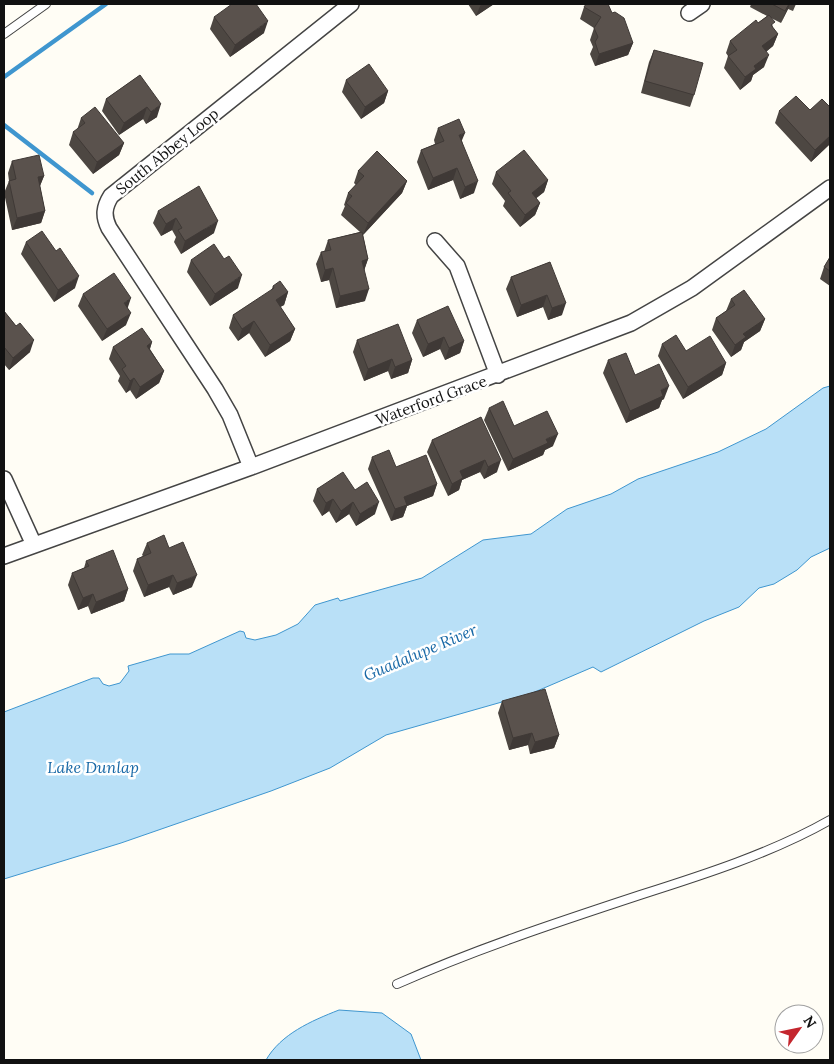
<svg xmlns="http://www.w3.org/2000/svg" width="834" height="1064" viewBox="0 0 834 1064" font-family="Lora,serif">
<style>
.water{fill:#b9e0f7;stroke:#3f96cf}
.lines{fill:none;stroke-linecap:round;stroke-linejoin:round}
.stream{stroke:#3f96cf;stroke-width:4.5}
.lane-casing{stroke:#444;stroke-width:10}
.street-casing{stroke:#444;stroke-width:18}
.lane{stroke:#fff;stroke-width:8}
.street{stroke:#fff;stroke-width:15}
.wall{fill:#4d4742}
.shaded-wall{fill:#3f3936}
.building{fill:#5a524d;stroke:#3f3936}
.labels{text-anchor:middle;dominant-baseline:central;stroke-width:5;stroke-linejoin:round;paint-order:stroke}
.street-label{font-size:15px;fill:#111;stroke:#fff}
.water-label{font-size:16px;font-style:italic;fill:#1768a6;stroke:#fff}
</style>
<rect width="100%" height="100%" fill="#fffdf5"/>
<path class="water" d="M830 386V548L811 557 797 570 774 584 759 588 739 607 704 621 601 672 593 667 530 694 386 735 330 768 271 791 121 843 4 879V712L93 678H99L103 684 109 686 120 683 129 671 128 666 170 654H189L240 631 244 632 246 638 255 640 276 635 298 624 315 605 338 598 340 601 422 578 483 540 531 534 567 509 611 494 638 479 718 452 766 429 823 388Z
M339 1010 382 1013 411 1034 421 1060H266C281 1034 311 1021 339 1010Z"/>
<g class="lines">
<path class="stream" d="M4 77 106 4
M4 125 92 193"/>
<g class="lane-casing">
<path id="lane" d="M4 34 46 4
M397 984C476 949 558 922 640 895 703 875 772 853 830 820"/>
</g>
<g class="street-casing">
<path id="street" d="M689 13 702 4
M435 241 457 266 498 375
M251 467 230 415 215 389 109 228C103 216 104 207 111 196L351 4
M4 479 34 545
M4 556 251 467 631 323 692 288 830 188"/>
</g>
<use href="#lane" class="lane"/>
<use href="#street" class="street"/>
</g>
<path class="wall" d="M468 4H494L476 16Z
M751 4H796L793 11 788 9 781 23 771 18 773 28 778 34 773 46 766 52 764 67 753 75 751 81 740 90 724 68 728 56 726 53 730 41 758 23 767 16 750 7Z
M584 7 612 13 633 43 628 55 595 66 590 54 593 47 590 40 594 28 580 19Z
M214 17 264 33 230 57 210 29Z
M654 50 694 95 690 107 641 93 649 62Z
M140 75 157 117 146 124 143 119 119 135 102 111 106 99Z
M346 80 388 91 384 103 361 119 342 92Z
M830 107V145V144L811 162 775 123 779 111 810 110Z
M81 118 124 143 119 155 93 174 69 145 73 132 77 130Z
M438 128 462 141 474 193 460 199 453 180 428 190 417 162 421 150 435 144 434 140Z
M12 161 44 176 40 186 45 211 41 223 12 230 4 193 9 181 8 173Z
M358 171 407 181 402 193 363 235 368 259 364 270 365 301 336 308 329 280 321 282 316 264 321 252H324L328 240 360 232 341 215 345 206 344 205 348 193 356 185 354 183Z
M496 172 548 180 544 192 536 198 540 203 535 215 520 227 503 206 505 201 492 184Z
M158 211 214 233 181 254 174 242 176 237 172 230 161 236 153 223Z
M26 242 75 288 54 302 21 254Z
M830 257V286L820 279 824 267Z
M191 260 238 288 210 306 187 272Z
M550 262 562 315 548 320 543 307 517 317 506 289 511 277Z
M273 286 288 292 284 305 280 307 295 329 290 341 265 357 249 333 238 341 229 328 233 315 271 291Z
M83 294 127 308 126 325 102 341 78 306Z
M731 299 765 319 760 331 744 342 741 350 731 357 712 330 716 318 726 311Z
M4 311 16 326 30 352 9 370 4 364Z
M417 320 464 341 460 353 445 360 440 349 423 357 412 333Z
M357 340 412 360 408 373 391 379 388 371 364 381 353 352Z
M152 342 150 349 164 371 159 383 136 399 130 390 126 393 118 381 120 376 109 359 113 347Z
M662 344 726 363 722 375 683 399 658 356Z
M608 360 635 375 664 399 662 400 659 408 626 423 603 373Z
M489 408 514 426 553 446 545 450 543 455 508 471 484 420Z
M481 417 497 472 484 479 480 472 462 480 459 490 448 496 427 452 432 440Z
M372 457 437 484 433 496 407 506 403 517 391 521 368 469Z
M317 489 355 490 375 514 356 526 349 514 336 523 329 511 322 516 313 501Z
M147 543 169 548 192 587 173 595 169 587 144 597 133 571 137 559 143 556 142 555Z
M86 561 128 589 124 601 91 614 88 606 78 610 68 585 72 573 84 568Z
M502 701 559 735 554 748 530 754 528 745 509 750 498 713Z"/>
<path class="shaded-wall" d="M481 4H494L476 16Z
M789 4H790L788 9 781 23Z
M268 21 264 33 230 57 235 45Z
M778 34 773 46 758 58 762 46Z
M633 43 628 55 595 66 599 54Z
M769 55 764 67 753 75 751 81 740 90 745 77 754 66Z
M388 91 384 103 361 119 365 107Z
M161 104 157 117 146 124 151 112Z
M147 107 143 119 119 135 124 123Z
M465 133 460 145 459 135Z
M830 136V144L811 162 815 150Z
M124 143 119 155 93 174 97 162Z
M457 168 453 180 428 190 433 178Z
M44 176 39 188 38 177Z
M548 180 544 192 528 205 532 193Z
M407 181 402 193 363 235 368 223Z
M478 181 474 193 460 199 465 187Z
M540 203 535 215 520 227 525 215Z
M45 211 41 223 12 230 17 218Z
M176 218 172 230 161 236 166 224Z
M218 221 214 233 181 254 185 241Z
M368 259 364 271 362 261Z
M333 268 329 280 321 282 325 270Z
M242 275 238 288 210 306 215 294Z
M79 276 75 288 54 302 58 290Z
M369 289 365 301 336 308 340 296Z
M288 292 284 305 271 312 276 300Z
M547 295 543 307 517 317 521 305Z
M131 298 127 310 124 303Z
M566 303 562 315 548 320 552 308Z
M131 313 126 325 102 341 107 329Z
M765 319 760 331 744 342 741 350 731 357 735 345 743 334Z
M254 321 249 333 238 341 242 329Z
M295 329 290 341 265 357 270 345Z
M444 337 440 349 423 357 428 344Z
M34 340 30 352 9 370 13 358Z
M464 341 460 353 445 360 449 348Z
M152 342 148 354 147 346Z
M392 359 388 371 364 381 368 369Z
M412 360 408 373 391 379 395 367Z
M726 363 722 375 683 399 688 387Z
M164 371 159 383 136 399 140 387Z
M134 378 130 390 126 393 130 381Z
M669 386 664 399 662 400 659 408 626 423 630 411 661 390Z
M558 434 553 446 545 450 543 455 508 471 513 459 546 439Z
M485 460 480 472 462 480 459 490 448 496 452 484 460 471Z
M501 460 497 472 484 479 488 467Z
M437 484 433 496 407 506 403 517 391 521 395 509 404 497Z
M333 499 329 511 322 516 326 503Z
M353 502 349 514 336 523 341 511Z
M379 502 375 514 356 526 360 514Z
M173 575 169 587 144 597 148 585Z
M197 575 192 587 173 595 177 583Z
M128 589 124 601 91 614 96 602Z
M93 594 88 606 78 610 83 598Z
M532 733 528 745 509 750 513 738Z
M559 735 554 748 530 754 535 742Z"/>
<path class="building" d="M232 4H256L268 21 235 45 214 17Z
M586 4H608L612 13 615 12 624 18 633 43 599 54 595 42 598 37 594 28 601 17 584 7Z
M772 4H789L785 11Z
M769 15 775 22 771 25 778 34 762 46 769 55 754 66 756 69 745 77 728 56 737 50 730 41 756 20 758 23Z
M654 50 703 63 694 95 645 81Z
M369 64 388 91 365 107 346 80Z
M140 75 161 104 151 112 147 107 124 123 106 99Z
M796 96 810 110 822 99 830 107V136L815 150 779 111Z
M95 107 124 143 97 162 73 132 85 123 81 118Z
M459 119 465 133 459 135 478 181 465 187 457 168 433 178 421 150 444 141 438 128Z
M524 150 548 180 532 193 540 203 525 215 508 193 511 191 496 172Z
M377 151 407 181 368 223 346 203 352 196 348 193 364 176 358 171Z
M39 155 44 176 38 177 45 211 17 218 9 181 16 179 12 161Z
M199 186 218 221 185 241 178 230 182 228 176 218 166 224 158 211Z
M42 231 56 251 60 248 79 276 58 290 26 242Z
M362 232 368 259 362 261 369 289 340 296 333 268 325 270 321 252 331 250 328 240Z
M214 244 224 259 229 256 242 275 215 294 191 260Z
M830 257V271L824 267Z
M550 262 566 303 552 308 547 295 521 305 511 277Z
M114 273 131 298 124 303 131 313 107 329 83 294Z
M280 281 288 292 276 300 295 329 270 345 254 321 242 329 233 315 274 288 273 286Z
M744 290 765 319 743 334 746 337 735 345 716 318 735 305 731 299Z
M448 306 464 341 449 348 444 337 428 344 417 320Z
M4 311 16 326 20 323 34 340 13 358 4 347Z
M398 324 412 360 395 367 392 359 368 369 357 340Z
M142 328 152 342 147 346 164 371 140 387 134 378 130 381 122 369 126 366 113 347Z
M676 335 686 351 710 336 726 363 688 387 662 344Z
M626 353 635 375 659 364 669 386 661 390 663 396 630 411 608 360Z
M503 401 514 426 547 411 558 434 546 439 548 443 513 459 489 408Z
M481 417 501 460 488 467 485 460 460 471 463 478 452 484 432 440Z
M389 450 396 467 426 455 437 484 404 497 407 505 395 509 372 457Z
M343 472 355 490 367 482 379 502 360 514 353 502 341 511 333 499 326 503 317 489Z
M164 535 169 548 183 542 197 575 177 583 173 575 148 585 137 559 151 553 147 543Z
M113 550 128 589 96 602 93 594 83 598 72 573 89 566 86 561Z
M545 689 559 735 535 742 532 733 513 738 502 701Z"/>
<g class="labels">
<g class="street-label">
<text transform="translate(167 151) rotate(-39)">South Abbey Loop</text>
<text transform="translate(431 400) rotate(-20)">Waterford Grace</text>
</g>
<g class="water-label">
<text transform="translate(420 652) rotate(-23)">Guadalupe River</text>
<text x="93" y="767">Lake Dunlap</text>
</g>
</g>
<rect width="834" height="1064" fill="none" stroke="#111111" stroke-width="10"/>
<g transform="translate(799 1029) rotate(57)"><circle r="24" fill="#ffffff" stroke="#a0a0a0"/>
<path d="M0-4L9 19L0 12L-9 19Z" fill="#c4262e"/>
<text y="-8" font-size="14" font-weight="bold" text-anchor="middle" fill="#111111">N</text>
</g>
</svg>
